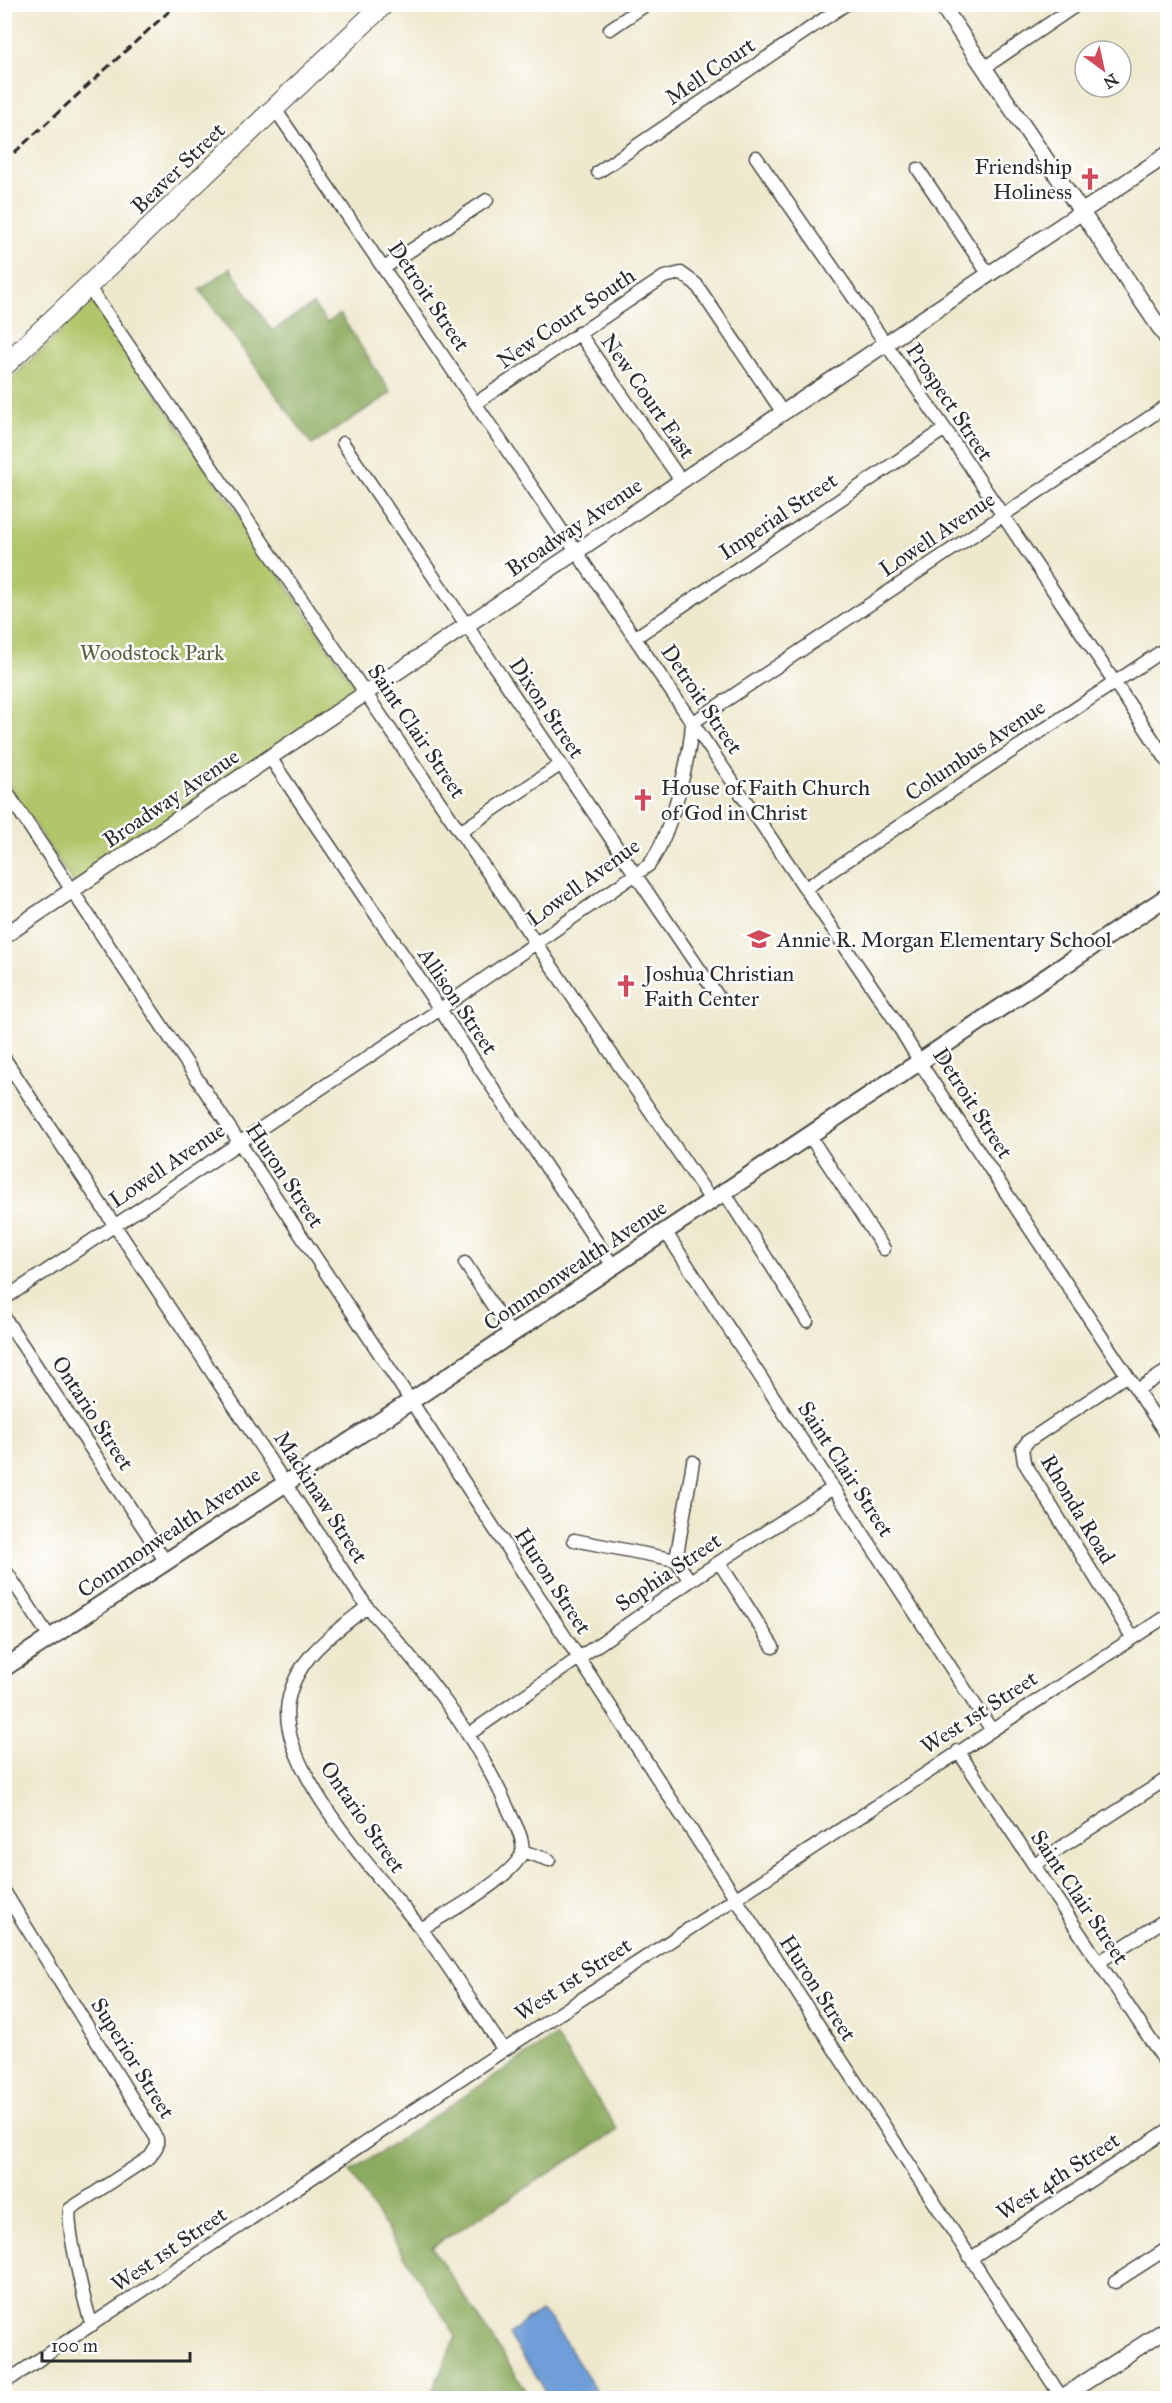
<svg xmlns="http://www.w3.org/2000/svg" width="1172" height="2403" viewBox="0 0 1172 2403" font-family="'IM FELL Great Primer',serif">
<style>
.green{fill:#b1c66b;stroke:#6e784b;stroke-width:1.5}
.forest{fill:#8cab5f;stroke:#5c6b45;stroke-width:1.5}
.water{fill:#6f9ed8;stroke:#4d6482;stroke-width:1.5}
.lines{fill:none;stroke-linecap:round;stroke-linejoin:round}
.minor-casing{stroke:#484743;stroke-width:15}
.tertiary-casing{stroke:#484743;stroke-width:18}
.secondary-casing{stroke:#484743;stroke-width:20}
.primary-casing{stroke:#484743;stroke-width:22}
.minor{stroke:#fff;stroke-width:12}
.tertiary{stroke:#fff;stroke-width:15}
.secondary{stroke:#fff;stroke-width:16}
.primary{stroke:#fff;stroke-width:20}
.rail{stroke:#2b2b2b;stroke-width:3;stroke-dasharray:9 4.5;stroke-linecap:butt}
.labels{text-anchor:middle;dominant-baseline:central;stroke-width:5;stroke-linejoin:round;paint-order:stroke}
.street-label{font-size:22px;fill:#2b2b2b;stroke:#fff}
.poi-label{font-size:22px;fill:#2b2b2b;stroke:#fff;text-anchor:start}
.park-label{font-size:22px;fill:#5a6141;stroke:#fff}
</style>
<rect width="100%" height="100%" fill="#fff"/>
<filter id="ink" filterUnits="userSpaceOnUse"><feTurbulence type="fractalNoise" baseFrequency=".0167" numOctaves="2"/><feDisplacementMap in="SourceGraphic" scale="12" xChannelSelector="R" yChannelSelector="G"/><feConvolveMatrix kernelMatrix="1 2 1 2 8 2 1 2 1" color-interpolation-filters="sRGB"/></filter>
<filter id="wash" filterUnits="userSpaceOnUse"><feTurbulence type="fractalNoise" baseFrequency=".008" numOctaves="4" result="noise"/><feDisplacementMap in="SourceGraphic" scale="24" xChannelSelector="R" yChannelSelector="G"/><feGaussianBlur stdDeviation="1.35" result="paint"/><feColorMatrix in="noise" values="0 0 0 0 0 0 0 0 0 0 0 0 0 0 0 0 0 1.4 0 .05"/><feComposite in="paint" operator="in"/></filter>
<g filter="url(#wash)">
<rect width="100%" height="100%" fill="#eee8cd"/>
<path class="green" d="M93 300 359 692 74 884 5 780V385Z"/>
<path class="forest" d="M230 268 272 331 313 304 327 323 340 314 391 393 312 445 200 290Z
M555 2036 618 2130 432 2247 526 2390 510 2398H497L491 2391 479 2398H429L456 2336 350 2172Z"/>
<path class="water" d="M541 2312 553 2322 600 2398H550L509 2335 527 2319Z"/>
</g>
<g filter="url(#ink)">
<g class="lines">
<g class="minor-casing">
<path id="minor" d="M610 29 647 4
M984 68 1078 4
M275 109 894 1019 926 1072 1168 1437
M756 157 945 429 1168 762
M918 169 989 275
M598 172 846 4
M384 268 487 200
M88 286 711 1200
M579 333 682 482
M476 403 664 277 681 273 696 284 783 413
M343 443 717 995
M636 637 945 429
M271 759 613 1266
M4 788 411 1401 1062 2398
M460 832 560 765
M806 888 1168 647
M4 1058 367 1607C424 1669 476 1735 510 1813 515 1825 525 1840 522 1852 516 1876 443 1916 421 1929
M809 1135 884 1249
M724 1192 807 1321
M665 1231 991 1729
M465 1263 511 1334
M4 1299 439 1010 649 865C670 837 690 759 692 723L1168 405
M4 1317 166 1562
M1127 1375 1028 1441 1022 1449 1024 1462 1132 1637
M1137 1390 1168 1370
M574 1540 676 1560
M719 1562 773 1647
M4 1568 50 1638
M690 1581 676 1560 693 1462
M367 1607C334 1633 296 1657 288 1702 276 1768 382 1879 421 1929 451 1968 476 2010 504 2050
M469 1734 690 1581 833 1488
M958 1751 1168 2066
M522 1851 549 1860
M1034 1865 1168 1778
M4 1891 157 2139V2146L150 2157 70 2209C66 2225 85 2306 92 2325
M1099 1962 1168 1918
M971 2258 1168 2130
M1115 2282 1168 2248
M4 2383 504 2050 1168 1615"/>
</g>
<g class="tertiary-casing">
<path id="tertiary" d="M941 4 1168 340
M4 936 1168 154
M1061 2398 1168 2328"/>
</g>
<g class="secondary-casing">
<path id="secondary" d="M4 1668 411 1401 1168 896"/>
</g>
<g class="primary-casing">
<path id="primary" d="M4 366 384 4"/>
</g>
<use href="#minor" class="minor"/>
<use href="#tertiary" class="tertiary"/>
<use href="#secondary" class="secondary"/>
<use href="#primary" class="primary"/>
<path class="rail" d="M4 162 177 4"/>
</g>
</g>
<defs>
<g id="church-bare" transform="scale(1.8)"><path d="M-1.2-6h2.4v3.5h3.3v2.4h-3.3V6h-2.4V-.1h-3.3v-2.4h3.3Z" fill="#d1495b" stroke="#fff" stroke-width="2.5" paint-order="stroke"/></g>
<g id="school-bare" transform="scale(1.8)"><path d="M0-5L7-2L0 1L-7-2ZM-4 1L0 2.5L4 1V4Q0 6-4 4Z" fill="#d1495b" stroke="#fff" stroke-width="2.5" paint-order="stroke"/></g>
</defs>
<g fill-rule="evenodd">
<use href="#church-bare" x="1090" y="179"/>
<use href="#church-bare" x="643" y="800"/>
<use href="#school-bare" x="759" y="939"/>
<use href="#church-bare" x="626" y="986"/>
</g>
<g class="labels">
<g class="street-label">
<text transform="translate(710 71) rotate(-34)">Mell Court</text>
<text transform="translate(178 168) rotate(-44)">Beaver Street</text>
<text transform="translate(429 296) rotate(56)">Detroit Street</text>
<text transform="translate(566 318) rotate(-34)">New Court South</text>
<text transform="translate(648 396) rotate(55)">New Court East</text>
<text transform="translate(950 402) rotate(56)">Prospect Street</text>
<text transform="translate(778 516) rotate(-34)">Imperial Street</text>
<text transform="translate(574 527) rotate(-34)">Broadway Avenue</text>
<text transform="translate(937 534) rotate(-34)">Lowell Avenue</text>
<text transform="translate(702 699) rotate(56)">Detroit Street</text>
<text transform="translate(547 708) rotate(56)">Dixon Street</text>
<text transform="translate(417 731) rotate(56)">Saint Clair Street</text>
<text transform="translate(975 750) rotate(-34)">Columbus Avenue</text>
<text transform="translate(171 798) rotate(-34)">Broadway Avenue</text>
<text transform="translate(583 882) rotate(-36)">Lowell Avenue</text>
<text transform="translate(458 1001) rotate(56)">Allison Street</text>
<text transform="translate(973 1103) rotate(57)">Detroit Street</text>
<text transform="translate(167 1165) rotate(-34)">Lowell Avenue</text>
<text transform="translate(285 1175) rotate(56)">Huron Street</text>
<text transform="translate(575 1265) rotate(-34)">Commonwealth Avenue</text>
<text transform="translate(93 1413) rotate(57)">Ontario Street</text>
<text transform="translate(846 1469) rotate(57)">Saint Clair Street</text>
<text transform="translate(321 1497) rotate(57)">Mackinaw Street</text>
<text transform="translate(1078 1509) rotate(59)">Rhonda Road</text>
<text transform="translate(169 1532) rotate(-34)">Commonwealth Avenue</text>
<text transform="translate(668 1572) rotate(-34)">Sophia Street</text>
<text transform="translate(553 1581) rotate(57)">Huron Street</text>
<text transform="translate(979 1712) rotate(-33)">West 1st Street</text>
<text transform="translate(363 1817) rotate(55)">Ontario Street</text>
<text transform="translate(1080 1897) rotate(56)">Saint Clair Street</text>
<text transform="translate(573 1979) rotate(-33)">West 1st Street</text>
<text transform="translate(818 1988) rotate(57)">Huron Street</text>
<text transform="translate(133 2058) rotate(58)">Superior Street</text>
<text transform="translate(1058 2176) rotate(-33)">West 4th Street</text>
<text transform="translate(169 2249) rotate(-34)">West 1st Street</text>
</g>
<g class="poi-label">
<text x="1072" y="166" text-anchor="end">Friendship<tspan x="1072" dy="25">Holiness</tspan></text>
<text x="661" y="787">House of Faith Church<tspan x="661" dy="25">of God in Christ</tspan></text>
<text x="777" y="939">Annie R. Morgan Elementary School</text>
<text x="644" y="973">Joshua Christian<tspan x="644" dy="25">Faith Center</tspan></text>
</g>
<g class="park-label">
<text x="152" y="652">Woodstock Park</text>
</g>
</g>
<rect width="1172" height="2403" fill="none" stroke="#fff" stroke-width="24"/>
<g transform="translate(1103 69) rotate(147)"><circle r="28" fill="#ffffff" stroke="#aaaaaa" stroke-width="1.5"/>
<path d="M0-4.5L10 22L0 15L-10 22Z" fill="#d1495b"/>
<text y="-9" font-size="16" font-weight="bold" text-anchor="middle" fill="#2b2b2b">N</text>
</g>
<path d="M42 2352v9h148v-9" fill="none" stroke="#2b2b2b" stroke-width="3"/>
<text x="51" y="2352" font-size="18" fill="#2b2b2b" stroke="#ffffff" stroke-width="4.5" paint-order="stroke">100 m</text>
</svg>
